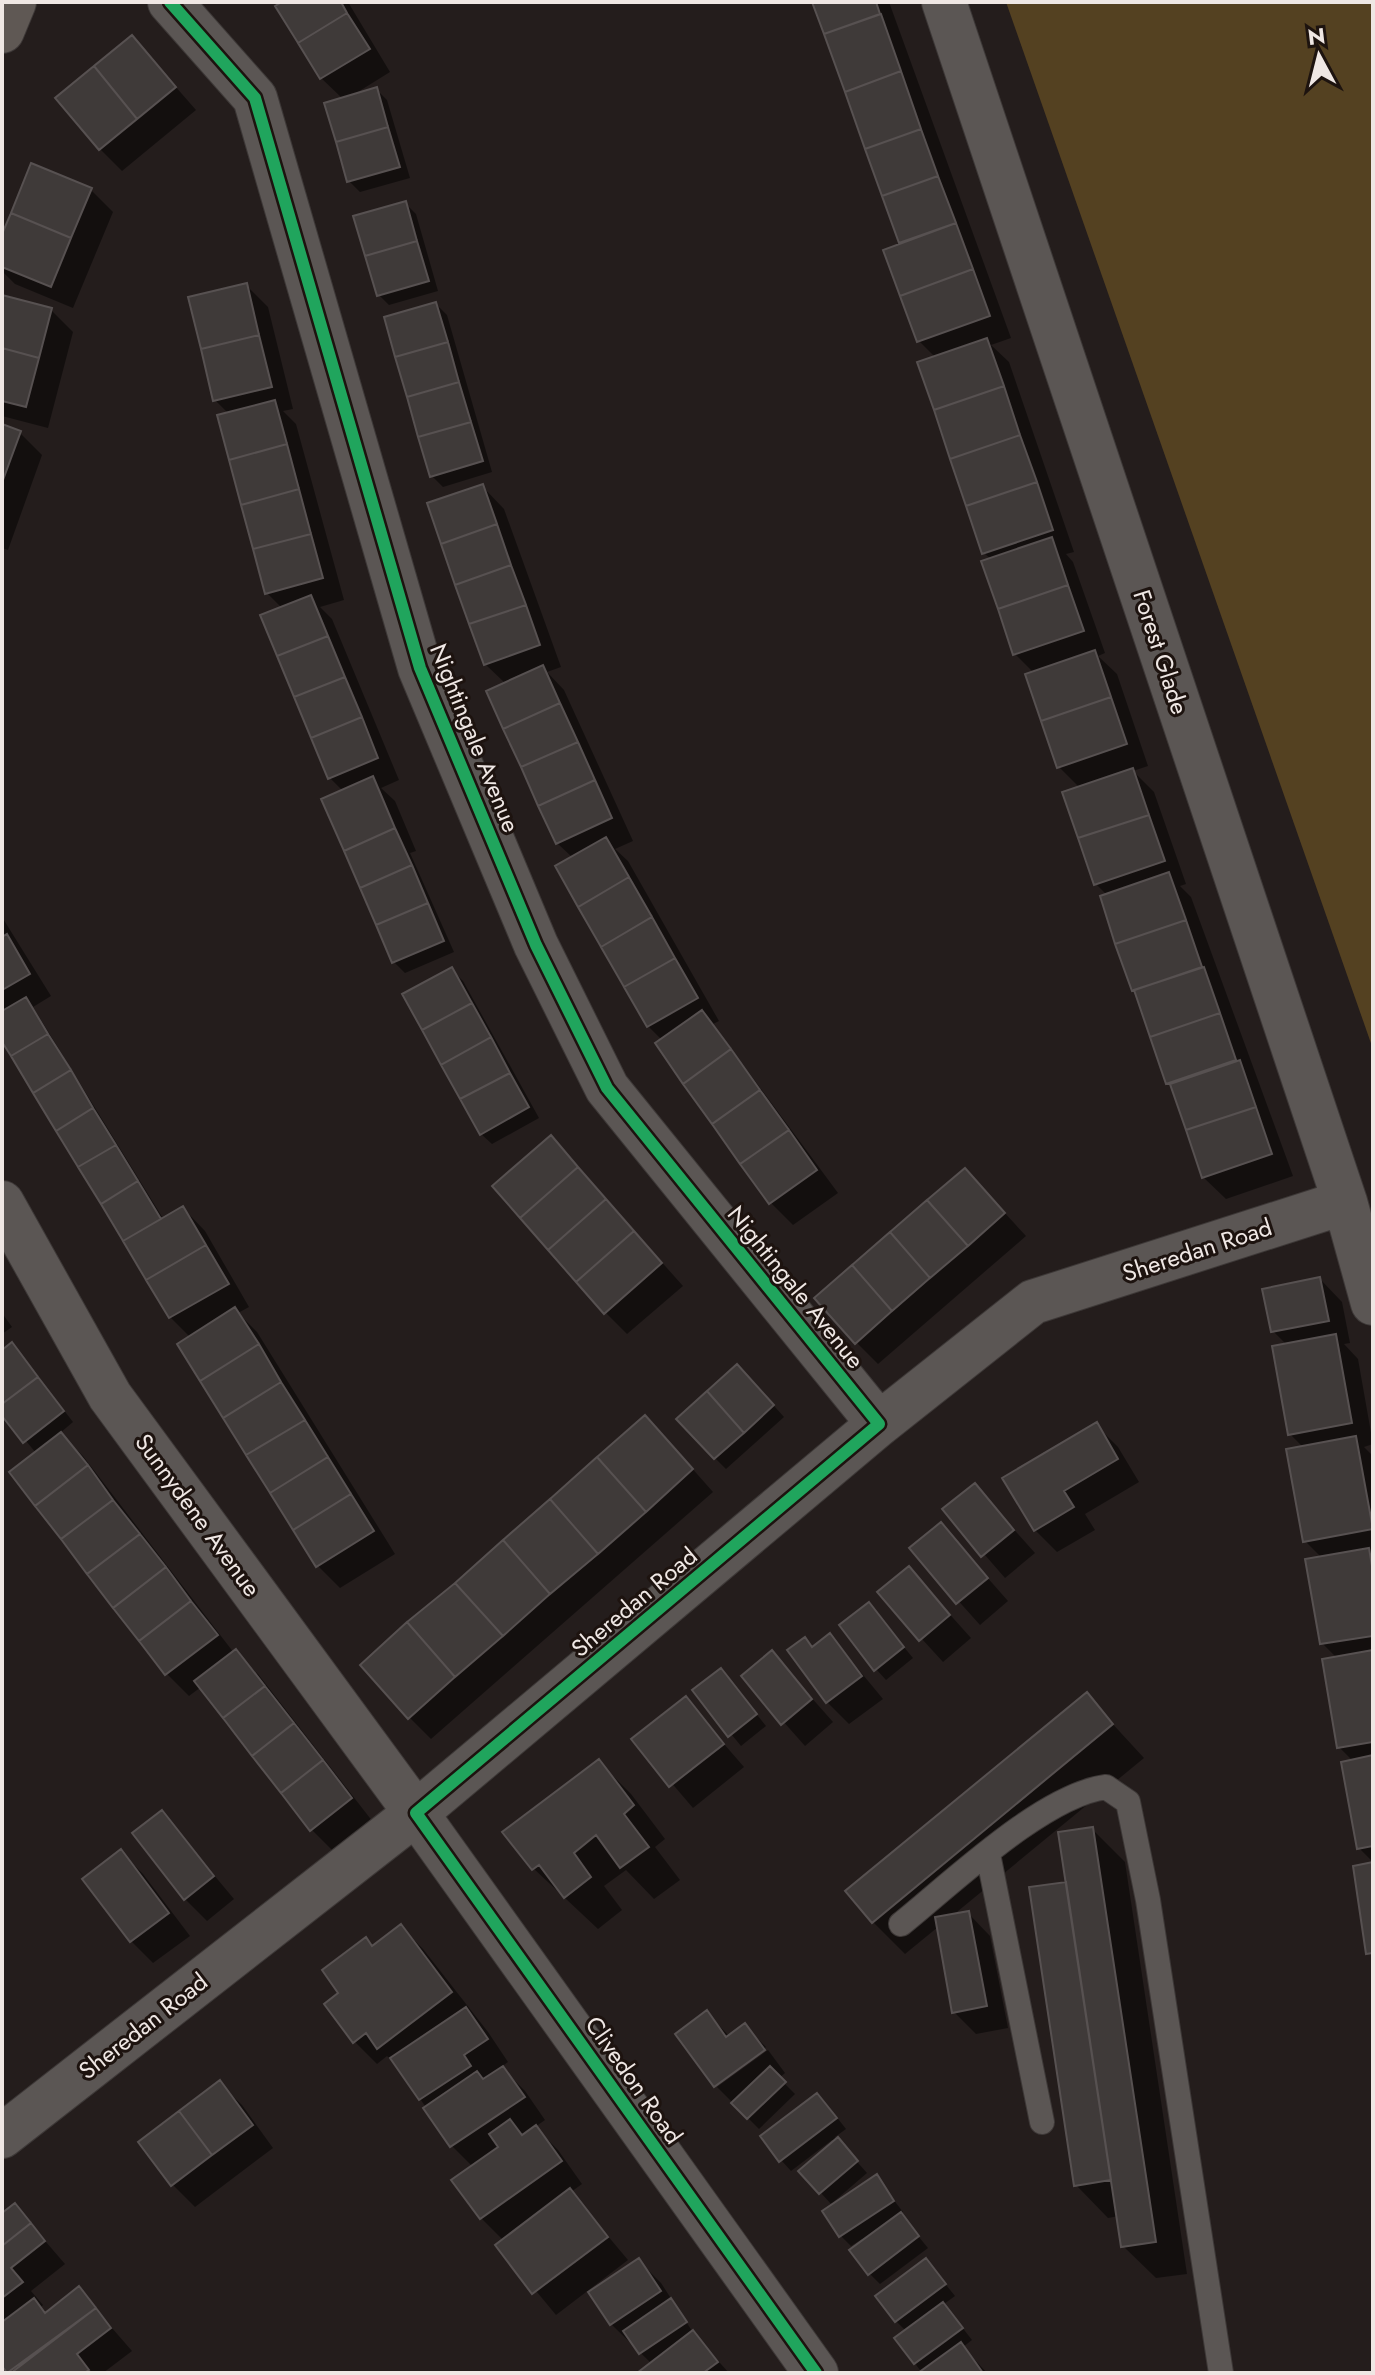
<svg xmlns="http://www.w3.org/2000/svg" width="1375" height="2375" viewBox="0 0 1375 2375" font-family="Jost,sans-serif">
<style>
.forest{fill:#544121}
.shadow{fill:#0007}
.building{fill:#3f3a39;stroke:#575151;stroke-width:2}
.lines{fill:none;stroke-linecap:round;stroke-linejoin:round}
.lane-casing{stroke:#3d3837;stroke-width:26}
.street-casing{stroke:#3d3837;stroke-width:46}
.secondary-casing{stroke:#3d3837;stroke-width:46}
.lane{stroke:#5b5654;stroke-width:24}
.street{stroke:#5b5654;stroke-width:44}
.secondary{stroke:#5f5854;stroke-width:44}
.cycleway-casing{stroke:#1d130f;stroke-width:17}
.cycleway{stroke:#20a55d;stroke-width:12}
.labels{text-anchor:middle;dominant-baseline:central;stroke-width:6;stroke-linejoin:round;paint-order:stroke}
.street-label{font-size:24px;fill:#efe7e4;stroke:#1d130f}
</style>
<rect width="100%" height="100%" fill="#241d1c"/>
<path class="forest" d="M1006 2H1373V1049Z"/>
<path class="shadow" d="M286 2H348L390 72 353 95 376 89 387 100 410 178 360 192 349 181 343 99 321 78Z
M814 2H889L1011 338 991 345 1009 362 1074 552 1066 554 1073 562 1105 653 1098 656 1117 674 1148 766 1133 771 1154 792 1186 884 1180 886 1191 897 1293 1176 1226 1199 1203 1177 1174 1089 1168 1083 1108 896 1096 884 1065 793 1080 788 1059 767 1034 673 1015 654 992 560 984 553 935 357 919 341 901 245Z
M132 37 196 110 122 171 100 149Z
M91 190 113 212 73 308 15 284 2 271V240Z
M405 203 416 214 438 291 389 305 378 294Z
M246 285 268 307 293 409 283 411 296 424 344 600 320 607 332 619 399 780 381 788 395 801 416 851 410 853 454 952 405 973 394 962 343 791 330 778 282 608 267 593 229 414 215 400Z
M2 297 51 310 73 332 48 428 2 416Z
M436 304 447 315 492 472 443 487 432 476Z
M2 426 20 433 42 455 8 550 2 548Z
M482 486 504 509 561 667 547 672 564 690 633 841 615 849 628 861 719 1021 713 1024 838 1193 793 1225 771 1203 662 1040 648 1026 573 858 557 843 506 684 485 664Z
M2 917 51 996 33 1007 164 1220 183 1208 205 1231 249 1307 238 1313 257 1332 395 1554 340 1588 318 1566 179 1344 190 1337 170 1317 2 1038Z
M452 970 463 981 539 1118 492 1144 481 1134Z
M550 1137 683 1286 627 1334 605 1312Z
M965 1170 1026 1236 878 1364 856 1342Z
M1320 1279 1342 1302 1350 1343 1344 1344 1358 1359 1373 1444 1364 1447 1373 1456V1862L1359 1848 1353 1761 1339 1747 1337 1658 1322 1643V1558L1305 1541 1304 1448 1290 1434 1287 1345 1273 1331Z
M2 1313 12 1327 2 1334Z
M2 1352 22 1356 73 1422 60 1433 83 1456 234 1653 258 1674 373 1822 333 1851 311 1829 201 1687 189 1696 167 1674 12 1472 36 1453 2 1412Z
M748 1377 784 1417 726 1469 715 1458Z
M1096 1425 1118 1447 1139 1482 1085 1514 1095 1530 1057 1552 1035 1530Z
M667 1440 713 1492 431 1739 409 1717Z
M974 1485 1035 1553 1005 1578 945 1509Z
M941 1525 1008 1601 980 1625 912 1549Z
M909 1569 971 1638 943 1662 880 1593Z
M869 1605 913 1658 886 1680 876 1669Z
M830 1635 883 1699 849 1724 827 1702 790 1651 813 1648Z
M772 1653 833 1722 805 1746 743 1676Z
M721 1670 766 1726 741 1746 695 1690Z
M1086 1695 1144 1758 952 1916 968 1913 990 1936 1008 2028 976 2034 954 2012 938 1927 905 1954 873 1922Z
M685 1699 744 1767 693 1808 634 1739Z
M599 1762 631 1794 665 1839 655 1847 680 1880 654 1899 626 1870 604 1886 622 1910 598 1929 533 1868Z
M162 1813 234 1899 207 1921 185 1899Z
M1092 1829 1125 1862 1187 2274 1156 2278 1123 2246 1119 2216 1108 2218 1076 2185 1068 1883Z
M121 1852 143 1874 190 1936 153 1963 131 1941Z
M401 1927 423 1949 488 2032 508 2062 501 2067 525 2091 545 2120 535 2127 558 2150 582 2184 571 2192 628 2260 556 2315 498 2245 504 2241 481 2218 473 2167 452 2146 400 2069 387 2056 377 2064 355 2042 341 1994 366 1940 374 1948Z
M707 2013 730 2037 745 2026 766 2047 716 2086 678 2035Z
M768 2050 785 2073 779 2078 795 2094 759 2129 717 2087Z
M219 2083 242 2105 273 2148 195 2207 173 2185 141 2142Z
M828 2106 846 2129 835 2137 867 2173 831 2204 801 2171 835 2142 832 2140 791 2171 781 2160Z
M876 2177 903 2212 900 2214 928 2248 880 2284 869 2273 862 2239 851 2246 840 2235Z
M15 2206 65 2264 31 2291 43 2305 41 2307 47 2314 78 2289 132 2351 103 2373H9L2 2363V2216Z
M926 2260 955 2296 944 2304 972 2340 963 2347 987 2373H922L897 2338 906 2331 896 2321Z
M639 2261 661 2283 694 2334 729 2373H640L652 2364 611 2324Z"/>
<path class="building" d="M282 2H341L347 13 298 43 275 6Z
M812 2H876L880 14 824 34Z
M347 13 370 49 320 79 298 43Z
M881 14 901 71 845 92 824 34Z
M132 35 176 87 137 119 94 66Z
M94 66 137 119 99 150 55 98Z
M901 71 921 129 865 149 845 92Z
M377 87 388 127 336 142 324 103Z
M388 127 400 167 347 182 336 142Z
M921 129 938 176 882 196 865 149Z
M31 163 92 188 71 238 11 213Z
M938 176 956 223 899 243 882 196Z
M406 201 417 241 365 256 353 216Z
M11 213 71 238 51 287 2 267V234Z
M956 223 973 269 900 296 883 250Z
M417 241 429 281 377 296 365 256Z
M973 269 990 316 917 342 900 296Z
M247 283 259 335 201 349 188 297Z
M2 295 52 308 39 358 2 348Z
M436 302 448 342 395 357 384 317Z
M259 335 272 387 213 401 201 349Z
M987 338 1004 386 934 410 917 362Z
M448 342 459 382 407 397 395 357Z
M2 348 39 358 26 407 2 401Z
M459 382 471 422 418 437 407 397Z
M1004 386 1020 435 950 459 934 410Z
M275 400 287 444 229 460 217 415Z
M471 422 483 461 430 477 418 437Z
M2 424 21 431 3 480 2 479Z
M1020 435 1037 482 966 506 950 459Z
M287 444 299 489 241 505 229 460Z
M1037 482 1053 530 982 554 966 506Z
M483 484 497 524 441 544 427 503Z
M299 489 311 534 253 549 241 505Z
M497 524 511 565 455 585 441 544Z
M311 534 323 578 265 594 253 549Z
M1052 537 1068 585 998 609 981 561Z
M511 565 526 605 469 624 455 585Z
M1068 585 1084 631 1013 655 998 609Z
M311 595 328 636 277 656 260 615Z
M526 605 540 645 484 665 469 624Z
M328 636 345 677 294 697 277 656Z
M1095 650 1111 697 1041 721 1025 674Z
M543 665 560 703 503 729 486 691Z
M345 677 362 717 311 738 294 697Z
M1111 697 1127 744 1057 768 1041 721Z
M560 703 578 742 521 767 503 729Z
M362 717 378 758 328 779 311 738Z
M578 742 595 780 538 806 521 767Z
M1133 768 1149 815 1078 838 1062 792Z
M373 776 395 828 344 851 321 799Z
M595 780 612 818 556 844 538 806Z
M1149 815 1165 861 1094 885 1078 838Z
M395 828 412 865 360 888 344 851Z
M606 837 629 877 578 907 555 866Z
M412 865 428 903 376 925 360 888Z
M1169 872 1186 920 1115 944 1100 896Z
M629 877 652 917 601 947 578 907Z
M428 903 444 941 392 963 376 925Z
M652 917 675 958 624 987 601 947Z
M1186 920 1202 967 1132 991 1115 944Z
M7 934 30 974 2 990V937Z
M675 958 698 998 647 1027 624 987Z
M452 967 472 1003 422 1030 402 994Z
M1204 967 1220 1013 1150 1037 1134 990Z
M26 997 48 1034 11 1056 2 1042V1011Z
M472 1003 491 1037 441 1065 422 1030Z
M702 1010 731 1049 683 1084 655 1043Z
M1220 1013 1236 1060 1166 1084 1150 1037Z
M48 1034 71 1070 33 1093 11 1056Z
M491 1037 510 1073 460 1099 441 1065Z
M731 1049 760 1090 712 1124 683 1084Z
M1240 1060 1256 1107 1186 1130 1170 1084Z
M71 1070 93 1108 56 1131 33 1093Z
M510 1073 529 1107 480 1135 460 1099Z
M760 1090 789 1130 740 1164 712 1124Z
M1256 1107 1272 1154 1202 1178 1186 1130Z
M93 1108 116 1145 78 1167 56 1131Z
M789 1130 817 1170 769 1204 740 1164Z
M551 1135 578 1167 520 1218 492 1186Z
M116 1145 138 1181 101 1204 78 1167Z
M578 1167 606 1199 548 1250 520 1218Z
M965 1168 1005 1213 968 1246 927 1200Z
M138 1181 161 1219 123 1241 101 1204Z
M606 1199 634 1231 576 1282 548 1250Z
M927 1200 968 1246 930 1278 890 1232Z
M183 1206 206 1245 146 1280 123 1241Z
M634 1231 662 1263 604 1314 576 1282Z
M890 1232 930 1278 892 1311 852 1265Z
M206 1245 229 1284 169 1318 146 1280Z
M852 1265 892 1311 855 1344 814 1298Z
M1320 1277 1329 1321 1271 1332 1262 1289Z
M235 1307 259 1344 200 1381 177 1344Z
M1336 1334 1352 1423 1288 1435 1272 1346Z
M12 1342 38 1377 2 1404V1350Z
M259 1344 281 1382 223 1418 200 1381Z
M737 1364 774 1405 744 1433 707 1391Z
M38 1377 64 1411 23 1443 2 1416V1404Z
M281 1382 305 1420 246 1455 223 1418Z
M707 1391 744 1433 714 1459 676 1419Z
M645 1415 693 1469 646 1512 597 1457Z
M305 1420 328 1457 270 1493 246 1455Z
M1097 1422 1118 1459 1064 1491 1074 1507 1034 1531 1002 1478Z
M61 1432 88 1465 35 1506 9 1472Z
M1356 1436 1373 1529 1303 1542 1286 1449Z
M328 1457 351 1494 293 1530 270 1493Z
M597 1457 646 1512 598 1554 550 1499Z
M88 1465 113 1500 61 1539 35 1506Z
M975 1483 1014 1530 981 1557 942 1509Z
M351 1494 374 1531 316 1567 293 1530Z
M550 1499 598 1554 550 1594 503 1540Z
M113 1500 140 1534 87 1574 61 1539Z
M941 1522 988 1578 956 1604 909 1548Z
M140 1534 166 1567 113 1608 87 1574Z
M503 1540 550 1594 503 1636 455 1583Z
M1369 1548 1373 1572V1636L1320 1644 1305 1559Z
M909 1566 950 1615 919 1641 877 1592Z
M166 1567 191 1601 139 1641 113 1608Z
M455 1583 503 1636 455 1677 407 1622Z
M191 1601 218 1635 165 1675 139 1641Z
M869 1602 904 1647 874 1671 839 1625Z
M407 1622 455 1677 408 1719 360 1665Z
M830 1633 862 1676 826 1703 787 1650 805 1637 812 1647Z
M236 1649 265 1686 223 1718 194 1681Z
M772 1650 812 1699 781 1725 741 1676Z
M1373 1650V1742L1337 1748 1322 1659Z
M721 1668 757 1714 728 1737 692 1690Z
M265 1686 294 1723 252 1756 223 1718Z
M1087 1692 1113 1724 872 1923 845 1891Z
M686 1696 724 1744 669 1787 631 1739Z
M294 1723 323 1760 281 1793 252 1756Z
M1373 1755V1846L1357 1849 1341 1762Z
M599 1759 634 1805 624 1814 649 1847 620 1868 596 1835 574 1853 591 1877 564 1898 539 1865 532 1870 502 1832Z
M323 1760 352 1798 310 1831 281 1793Z
M162 1810 214 1876 184 1900 132 1833Z
M1093 1827 1156 2242 1121 2247 1058 1832Z
M121 1849 169 1913 130 1942 82 1879Z
M1373 1862V1953L1366 1954 1353 1866Z
M1066 1882 1111 2180 1074 2186 1029 1887Z
M969 1911 987 2006 952 2013 935 1917Z
M401 1924 452 1992 377 2049 366 2033 353 2043 324 2004 338 1993 322 1970 366 1937 372 1946Z
M466 2007 488 2039 464 2055 471 2066 419 2100 390 2058Z
M707 2010 726 2037 745 2023 765 2050 714 2087 675 2034Z
M503 2066 525 2097 450 2147 423 2108 477 2071 483 2079Z
M770 2066 786 2082 747 2119 731 2103Z
M220 2080 253 2125 212 2155 179 2111Z
M817 2093 837 2118 779 2162 760 2136Z
M179 2111 212 2155 171 2186 138 2142Z
M510 2119 522 2135 536 2125 562 2161 480 2219 451 2180 498 2147 489 2134Z
M838 2137 858 2161 819 2194 798 2171Z
M877 2174 894 2201 839 2237 822 2211Z
M570 2188 608 2237 532 2294 495 2245Z
M15 2203 31 2223 2 2246V2213Z
M901 2212 919 2236 868 2275 849 2250Z
M31 2223 45 2241 11 2268 23 2282 2 2298V2246Z
M639 2258 661 2291 610 2325 588 2292Z
M926 2258 946 2284 895 2322 875 2296Z
M79 2286 96 2308 7 2373 2 2366V2322L34 2298 45 2313Z
M671 2298 687 2322 639 2354 623 2331Z
M943 2302 963 2328 914 2364 894 2338Z
M96 2308 111 2328 77 2354 89 2370 84 2373H11Z
M693 2330 718 2362 703 2373H637Z
M961 2342 983 2373H918Z"/>
<g class="lines">
<g class="lane-casing">
<path id="lane" d="M988 1854 1042 2122
M901 1924C952 1883 1043 1795 1106 1787L1128 1802 1148 1900 1221 2373"/>
</g>
<g class="street-casing">
<path id="street" d="M170 2 255 98 420 668 536 945 607 1088 879 1424
M944 2 1345 1202 1373 1303
M2 1203 110 1396 416 1813 816 2373
M2 2136 416 1813 879 1424 1033 1302 1345 1202"/>
</g>
<g class="secondary-casing">
<path id="secondary" d="M2 31 14 2"/>
</g>
<use href="#lane" class="lane"/>
<use href="#street" class="street"/>
<use href="#secondary" class="secondary"/>
<g class="cycleway-casing">
<path id="cycleway" d="M170 2 255 98 420 668 536 945 607 1088 879 1424 416 1813 816 2373"/>
</g>
<use href="#cycleway" class="cycleway"/>
</g>
<g class="labels">
<g class="street-label">
<text transform="translate(1161 652) rotate(72)">Forest Glade</text>
<text transform="translate(475 738) rotate(68)">Nightingale Avenue</text>
<text transform="translate(1197 1250) rotate(-18)">Sheredan Road</text>
<text transform="translate(796 1287) rotate(51)">Nightingale Avenue</text>
<text transform="translate(198 1515) rotate(54)">Sunnydene Avenue</text>
<text transform="translate(634 1602) rotate(-40)">Sheredan Road</text>
<text transform="translate(143 2026) rotate(-38)">Sheredan Road</text>
<text transform="translate(634 2080) rotate(55)">Clivedon Road</text>
</g>
</g>
<rect width="1375" height="2375" fill="none" stroke="#efe7e4" stroke-width="8"/>
<g transform="translate(1319 56) rotate(353)" stroke="#1d130f" stroke-width="6" paint-order="stroke">
<path d="M0-6L14 30L0 20L-14 30Z" fill="#efe7e4"/>
<text y="-12" font-size="22" font-weight="bold" text-anchor="middle" fill="#efe7e4">N</text>
</g>
</svg>
